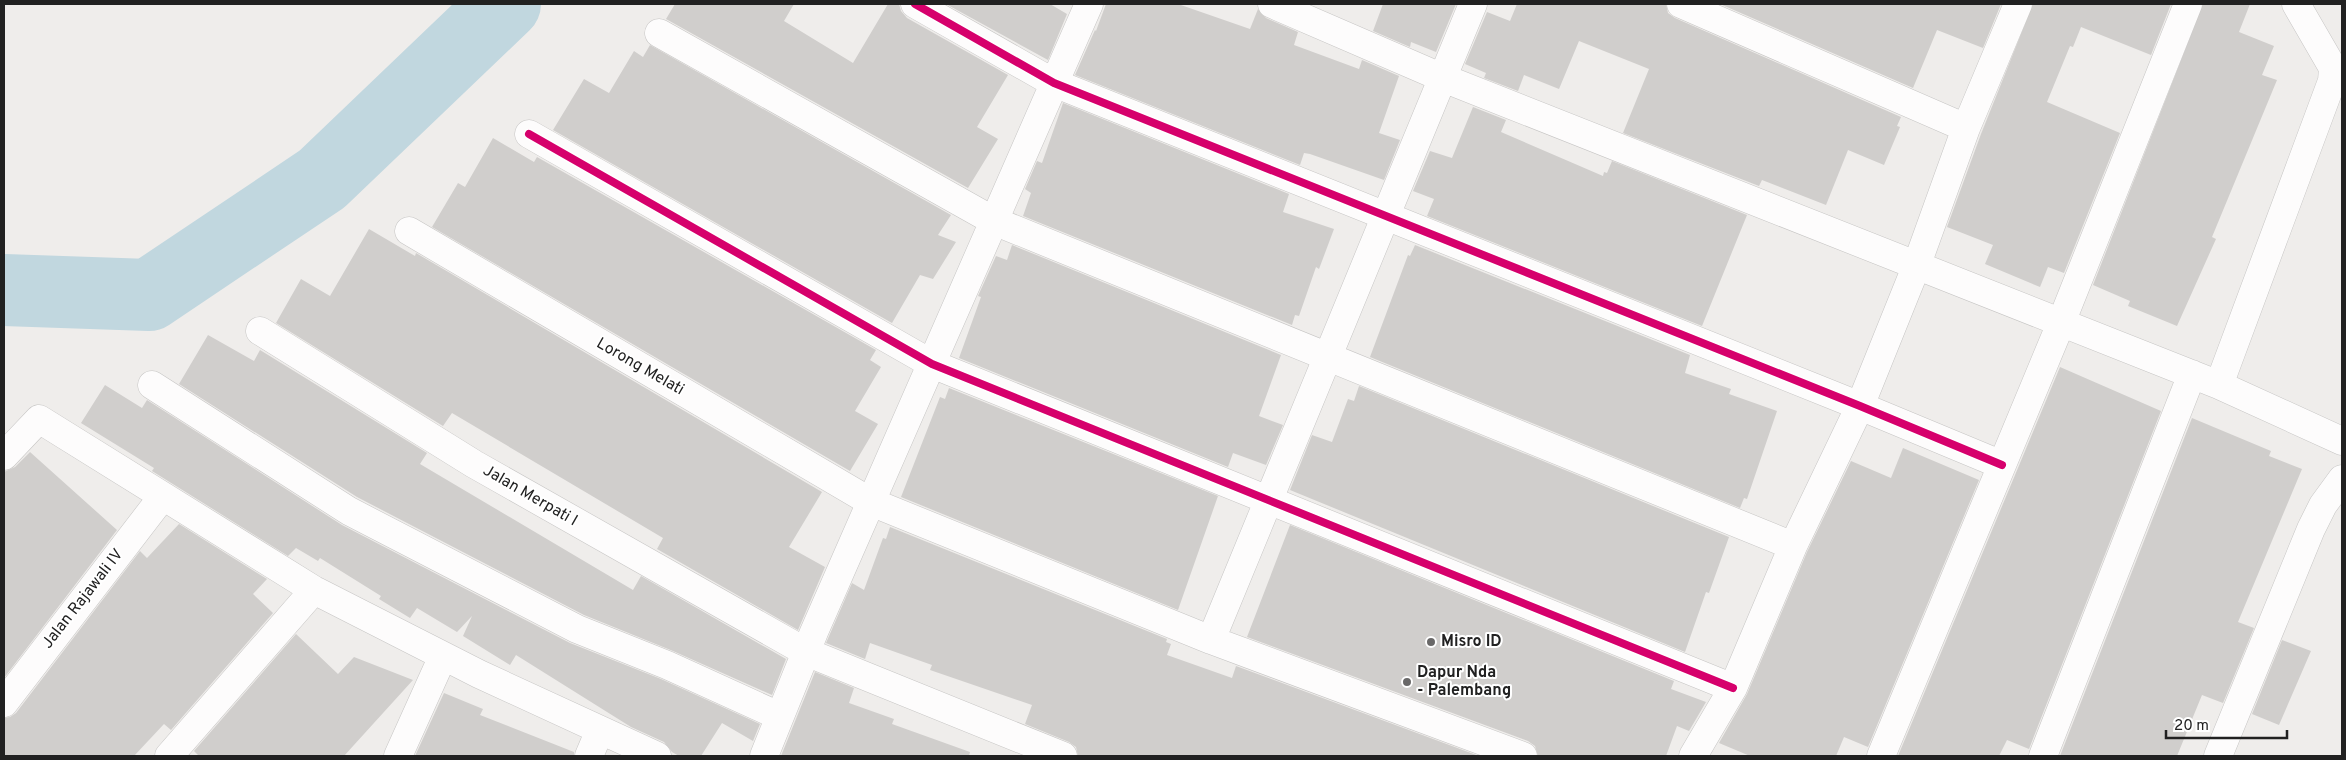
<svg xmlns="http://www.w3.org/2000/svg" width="2346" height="760" viewBox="0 0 2346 760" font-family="Overpass,sans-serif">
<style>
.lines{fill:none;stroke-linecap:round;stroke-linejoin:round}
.river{stroke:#c1d7df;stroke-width:72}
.building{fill:#d0cecc}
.street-casing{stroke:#c6c5c4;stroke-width:29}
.street{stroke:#fdfcfc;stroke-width:28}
.cycleway-casing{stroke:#fff;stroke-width:11}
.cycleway{stroke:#d6006c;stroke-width:8}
.poi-dot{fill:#696868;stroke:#fff;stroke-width:2}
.labels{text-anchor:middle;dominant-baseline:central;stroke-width:4;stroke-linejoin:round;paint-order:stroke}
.street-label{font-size:16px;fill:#212121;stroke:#fff}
.poi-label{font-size:16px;font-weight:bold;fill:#212121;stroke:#fff;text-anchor:start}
</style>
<rect width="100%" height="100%" fill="#efedeb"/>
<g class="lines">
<path class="river" d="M4 290 149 295 322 179 505 4"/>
</g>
<path class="building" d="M675 4H794L784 21 853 63 888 4H899L901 11 907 18 1008 75 977 127 998 139 968 188 666 19Z
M946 4H1050L1067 14 1048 60Z
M1106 4H1178L1250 29 1258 9 1266 18 1298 32 1294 45 1359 69 1362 60 1399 76 1379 133 1400 140 1384 180 1310 154 1304 153 1300 165 1075 75 1095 30 1096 31Z
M1383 4H1456L1436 52 1411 42 1410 47 1373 31Z
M1517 4H1666L1668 13 1675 18 1901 117 1897 126 1900 127 1884 165 1848 150 1826 205 1762 180 1759 186 1623 133 1649 69 1579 41 1559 89 1524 75 1518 91 1484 78 1486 73 1465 64 1487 12 1510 21Z
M1720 4H2001L1983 48 1937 30 1913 88Z
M2033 4H2171L2151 55 2081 27 2073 47 2070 46 2047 102 2120 133 2064 273 2048 267 2040 287 1985 264 1993 245 1947 227 1981 134Z
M2203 4H2250L2239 32 2274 46 2262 75 2277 80 2212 237 2216 239 2177 326 2128 306 2130 301 2093 285Z
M650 45 951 215 938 235 956 242 933 279 920 275 892 323 553 130 584 79 609 93 634 51 643 57Z
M1063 103 1289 194 1283 212 1334 229 1319 269 1316 267 1299 316 1295 315 1292 325 1023 216 1031 193 1025 189 1037 161 1042 163Z
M1473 107 1506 120 1501 132 1603 176 1604 172 1607 173 1612 161 1747 215 1702 326 1427 216 1434 199 1413 191 1430 151 1452 158Z
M493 138 534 162 537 157 876 350 870 360 881 367 855 411 878 424 850 471 432 227 458 183 465 187Z
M369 229 415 256 416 253 822 492 789 547 825 567 798 630 657 549 663 538 452 413 443 426 276 323 301 279 330 296Z
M1012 245 1281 355 1259 416 1283 425 1266 465 1233 453 1228 467 959 358 981 297 978 296 996 256 1007 260Z
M1415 245 1690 355 1685 373 1731 389 1729 394 1777 411 1747 499 1744 498 1740 508 1370 357 1408 255 1410 256Z
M208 335 254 361 260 350 427 453 420 464 633 590 641 576 786 659 772 695 673 651 584 615 357 497 179 384Z
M2060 367 2161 411 2029 749 2007 740 1999 756H1898Z
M105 385 142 408 147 400 342 525 570 643 661 679 760 724 753 741 722 723 701 756H679L672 752 664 742 631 727 516 655 510 665 463 636 472 616 457 632 417 608 410 618 379 599 381 596 320 558 318 561 296 548 288 556 152 471 154 468 81 423Z
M1359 386 1729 537 1709 593 1706 592 1685 652 1290 490 1312 435 1332 442 1348 399 1354 401Z
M949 388 1218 496 1178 610 901 497 940 397 945 399Z
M2192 418 2271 451 2269 456 2302 469 2238 622 2254 628 2223 703 2202 695 2177 756H2060Z
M1903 448 1979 480 1868 747 1844 737 1836 756H1750L1719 743 1747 694 1807 552 1851 461 1891 478Z
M30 452 117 530 4 678V472L15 467Z
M179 524 267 579 253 594 273 613 171 730 164 724 134 756H4V718L10 717 16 713 140 551 147 558Z
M1290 525 1674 681 1671 689 1706 702 1689 731 1677 726 1666 756H1538L1535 746 1528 741 1247 637Z
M890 527 1167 639 1166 642 1171 644 1167 655 1232 678 1236 666 1479 756H1078L1076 747 1069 742 1025 724 1032 705 930 670 932 665 870 643 865 659 826 643 852 583 864 590 883 538 886 539Z
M296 634 338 674 354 657 413 680 344 756H199L194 751Z
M2282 640 2311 651 2279 725 2252 714Z
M815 672 854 688 849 703 894 719 892 724 970 752 969 756H781Z
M444 693 483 709 480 715 574 752V756H415Z"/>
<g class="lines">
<g class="street-casing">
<path id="street" d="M915 4 1054 83 1860 406 2002 465
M1272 4 1443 78 2219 385 2342 441
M1681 4 1966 128
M659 33 994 221 1793 546
M529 134 932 364 1733 688
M409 231 871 502 1211 640 1523 756
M260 331 474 464 806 652 1063 756
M152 385 349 511 577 629 667 665 779 716
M2219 385 2332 81 2333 68 2296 4
M4 456 39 419 314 590 479 674 657 756
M1211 640 1473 4
M4 703 163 496
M169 756 314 590
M398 756 443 656
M589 756 600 730
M764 756 814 632 1089 4
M1693 756 1733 688 1793 546 1860 406 1916 267 1966 128 2018 4
M1881 756 2061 323 2188 4
M2043 756 2192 374
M2218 756 2311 529 2323 505 2342 479"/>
</g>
<use href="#street" class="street"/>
<g class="cycleway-casing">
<path id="cycleway" d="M915 4 1054 83 1860 406 2002 465
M529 134 932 364 1733 688"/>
</g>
<use href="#cycleway" class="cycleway"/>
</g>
<g class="poi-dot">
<circle cx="1431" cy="642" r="5"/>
<circle cx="1407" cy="682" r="5"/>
</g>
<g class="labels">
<g class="street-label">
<text transform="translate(640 367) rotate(30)">Lorong Melati</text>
<text transform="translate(530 496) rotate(30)">Jalan Merpati I</text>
<text transform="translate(83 599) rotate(-52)">Jalan Rajawali IV</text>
</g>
<g class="poi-label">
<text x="1441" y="642">Misro ID</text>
<text x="1417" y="673">Dapur Nda<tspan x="1417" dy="18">- Palembang</tspan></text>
</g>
</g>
<rect width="2346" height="760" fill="none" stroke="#212121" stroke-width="10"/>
<path d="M2166 730v8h121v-8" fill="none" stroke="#212121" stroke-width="2.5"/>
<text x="2174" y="730" font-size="15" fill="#212121" stroke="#ffffff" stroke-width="4" paint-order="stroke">20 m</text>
</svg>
